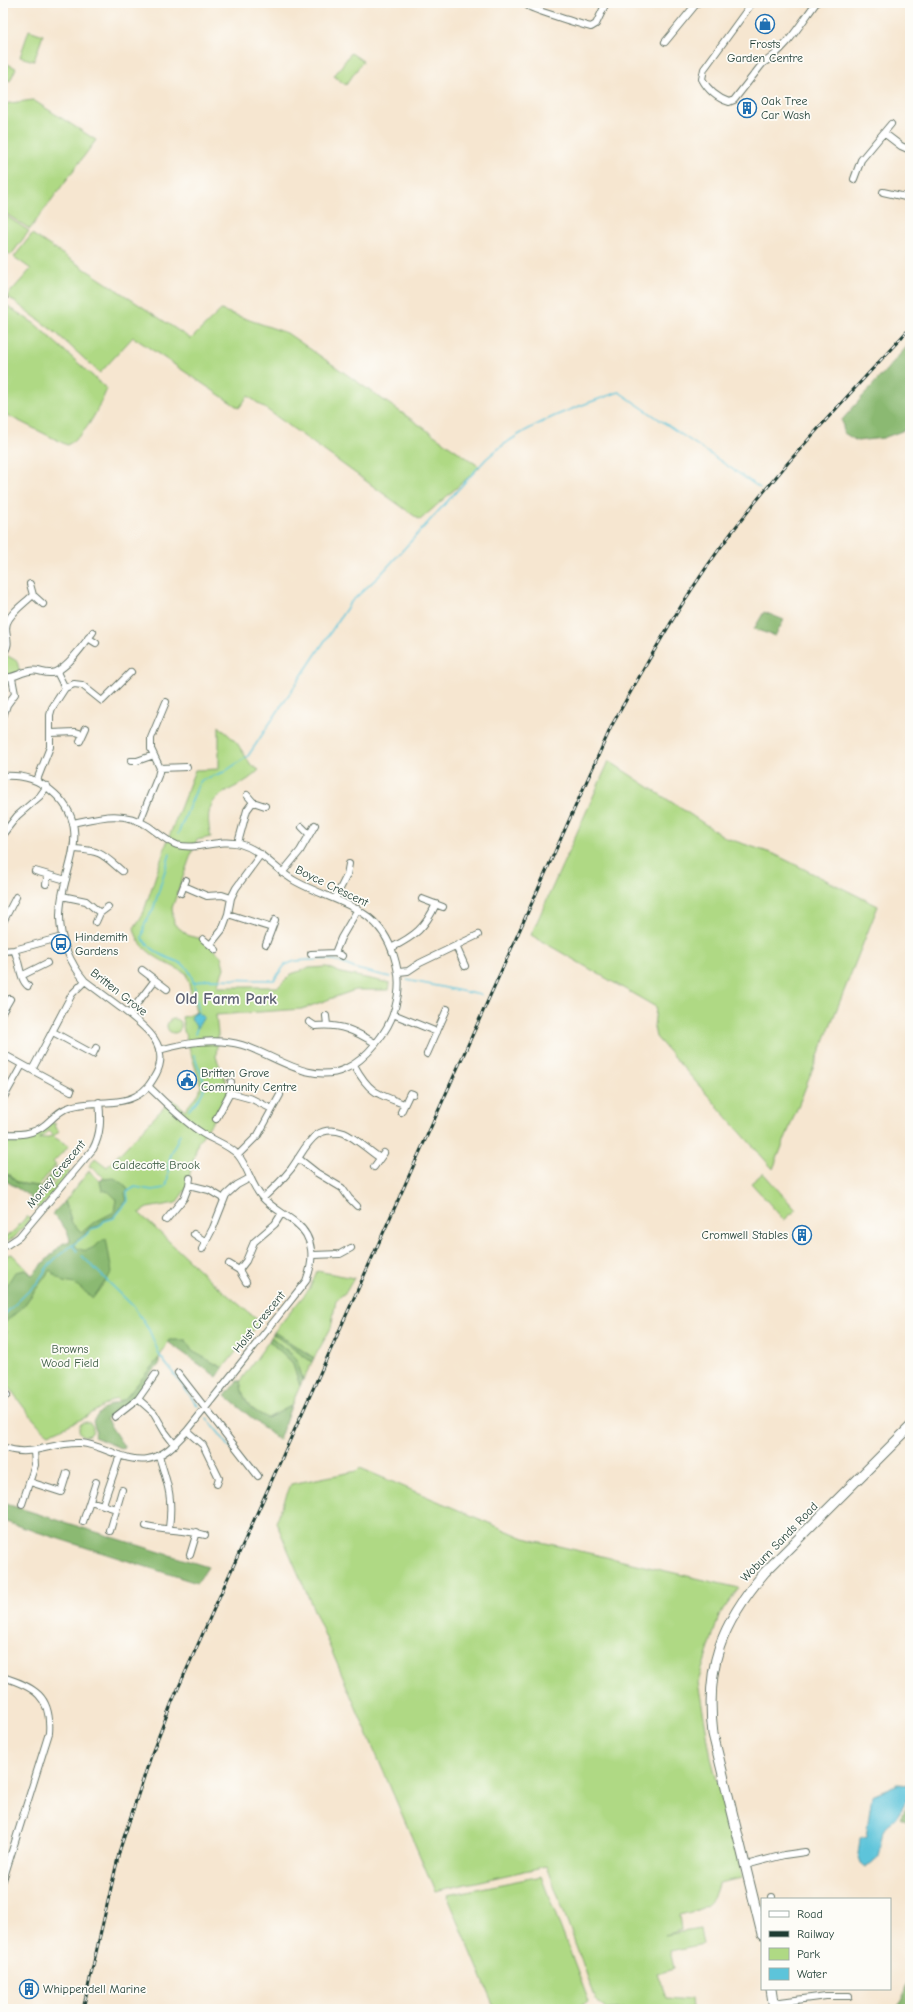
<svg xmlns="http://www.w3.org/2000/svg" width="913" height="2012" viewBox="0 0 913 2012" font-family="'Comic Neue',sans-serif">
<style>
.green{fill:#afd984;stroke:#678b5c}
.forest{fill:#8bb972;stroke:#557b53}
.water{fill:#5dc4da;stroke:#3e8087}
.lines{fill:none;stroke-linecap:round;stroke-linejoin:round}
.stream{stroke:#5dc4da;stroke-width:1.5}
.street-casing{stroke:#6a786b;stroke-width:8}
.secondary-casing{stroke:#6a786b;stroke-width:11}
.street{stroke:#fff;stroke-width:6}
.secondary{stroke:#fff;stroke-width:9}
.rail-casing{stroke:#1f3d34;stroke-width:3}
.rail{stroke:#fdfcf7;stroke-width:1.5;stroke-dasharray:4.5;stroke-linecap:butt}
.labels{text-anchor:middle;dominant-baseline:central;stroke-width:3.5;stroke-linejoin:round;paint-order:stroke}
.poi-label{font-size:12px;fill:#1f3d34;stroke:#fdfcf7;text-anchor:start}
.street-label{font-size:12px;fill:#1f3d34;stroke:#fdfcf7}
.park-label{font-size:12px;fill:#3c5c44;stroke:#fdfcf7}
.district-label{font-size:16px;font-weight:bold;fill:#5e6274;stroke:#fdfcf7}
</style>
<rect width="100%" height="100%" fill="#fdfcf7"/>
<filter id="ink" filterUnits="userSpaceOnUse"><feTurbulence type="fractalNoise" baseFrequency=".025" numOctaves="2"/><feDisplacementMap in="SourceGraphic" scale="8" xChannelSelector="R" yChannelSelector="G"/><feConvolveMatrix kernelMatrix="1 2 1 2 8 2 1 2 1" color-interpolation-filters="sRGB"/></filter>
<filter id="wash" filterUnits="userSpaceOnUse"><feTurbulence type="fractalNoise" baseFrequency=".012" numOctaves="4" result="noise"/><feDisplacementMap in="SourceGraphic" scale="16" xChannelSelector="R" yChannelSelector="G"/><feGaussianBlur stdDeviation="0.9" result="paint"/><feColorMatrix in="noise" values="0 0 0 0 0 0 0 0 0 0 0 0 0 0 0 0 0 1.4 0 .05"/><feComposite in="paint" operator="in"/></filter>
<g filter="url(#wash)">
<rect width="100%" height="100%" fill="#f6e6d0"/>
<path class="green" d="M29 30 43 35 34 61 20 57Z
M351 53 363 61 346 85 334 76Z
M3 62 16 68 10 81 3 78Z
M33 100 96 140 30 229 3 212V104Z
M3 214 29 231 11 255 3 250Z
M32 234 191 339 221 310 287 333 480 467 420 520 248 396 239 408 133 337 100 373 56 333 7 296 31 269 14 257Z
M3 303 35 324 107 389C98 409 87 435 67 445L3 413Z
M6 655 17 661 19 669 22 671 8 676 3 675V657Z
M219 726 237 743 251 765 259 770C233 797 199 787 211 837L197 840 194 846 172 908 174 924 189 936 203 939 221 956 224 968 217 987H278L291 974 309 968 327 967 341 973 390 983 389 990H355L302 1009 216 1015 218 1034 216 1057 229 1089 216 1117 198 1142 186 1189 176 1203 147 1208 139 1213 211 1281 260 1322 223 1368 169 1340 159 1358 125 1399 119 1401 116 1398 84 1418 49 1434C39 1429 5 1385 3 1374 1 1360 3 1344 7 1331L3 1332V1256L12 1254 32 1275 62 1244 70 1241 72 1223 65 1201 89 1171 100 1181 104 1177 89 1166 95 1158 107 1167 172 1099 185 1110 199 1093 201 1086 184 1031 182 1017 188 1016 196 1011 186 973C165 962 139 953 134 928L143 914 167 842 195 770 219 769Z
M609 761 726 838 774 854 878 906 773 1169 656 1037 654 1027 656 1007 531 935Z
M167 1026a7 7 0 1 1 14 0a7 7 0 1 1-14 0Z
M50 1122 56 1124 54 1126 59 1131 54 1136 49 1131 39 1139 52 1136 69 1146 53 1162 56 1165 38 1186 17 1183 10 1175H3V1148L7 1143H3V1139L32 1135Z
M66 1169 70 1172 41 1207H35Z
M763 1173 796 1210 784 1220 751 1183Z
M27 1216 30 1219 15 1237 3 1244V1239L15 1230Z
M317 1271 354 1278 346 1292 336 1300 331 1328 314 1358 274 1332 310 1288Z
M273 1334 312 1362 303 1380 296 1358 271 1337Z
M269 1341 292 1362 300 1386 291 1406 268 1418C249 1409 244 1402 240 1381Z
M79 1429a7 7 0 1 1 14 0a7 7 0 1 1-14 0Z
M360 1468 524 1538 739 1588 719 1616 698 1682 711 1758 743 1878 718 1883C714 1908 701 1909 680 1915L682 1930 665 1935 700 1929 703 1944 670 1951 674 1968 657 1973 666 1998 690 2000 691 2009H607L596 2000 547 1866 435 1891 276 1522 291 1484 357 1471Z
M541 1876 589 2002 573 2009H495L447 1895Z"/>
<path class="forest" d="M910 343V428L883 438 857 441 844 433 842 420Z
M764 612 784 620 775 636 754 629Z
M57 1167 62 1170 33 1205 29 1202 31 1197 3 1179V1175H10L17 1183 41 1187Z
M114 1178 124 1184 128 1190 125 1193 127 1200 113 1217 104 1220 99 1226 90 1228 85 1234 73 1244C86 1257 93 1247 106 1238L112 1272 93 1298 75 1284 63 1282 50 1270 23 1307 3 1324V1291L15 1272 25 1270 32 1275 62 1244 70 1241C69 1230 60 1222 52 1214L65 1201 72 1223 81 1233 93 1223 114 1212 116 1199 109 1192 102 1190 100 1182 103 1179Z
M274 1332 314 1358 312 1362 273 1334Z
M271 1337 296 1358 303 1380 300 1386 292 1362 269 1341Z
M169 1340H186L192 1351 223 1368 217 1377 168 1342Z
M159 1358V1365C149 1373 145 1383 138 1393 129 1404 118 1411 106 1419L125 1448 123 1449 94 1437 96 1431 93 1421 100 1412 110 1405 125 1399Z
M237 1381H240C244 1402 248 1409 268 1418L291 1406 279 1440 225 1396Z
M3 1503 208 1567 197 1583 3 1521Z
M910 1801V1823L900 1818Z
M910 1973V2009H896L904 1998Z"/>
<path class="water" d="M197 1012 204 1017 197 1028 191 1018 194 1013Z
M898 1784 910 1785C910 1796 902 1809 895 1819 892 1822 886 1825 884 1830 877 1844 884 1860 866 1867L861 1863 858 1854 860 1839 866 1837 872 1795Z"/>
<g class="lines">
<path class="stream" d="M178 834 199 783 202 780 224 772 248 756 350 603 380 575 486 459C523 425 572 408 619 392L760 488
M170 854 153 910 145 923 142 938C147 945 156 952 164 956 171 960 180 961 186 967 195 976 196 1000 199 1012
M407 980 481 995
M193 983 207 979 274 980 285 965 295 961 324 959 334 960 356 969 390 977
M195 1034 197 1028
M189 1110C213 1084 204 1086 194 1055
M72 1245 77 1251
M82 1256 134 1307 149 1330 160 1356 198 1406
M3 1316 38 1282 48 1266 58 1256 86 1235 91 1229 99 1227 104 1221 114 1218 128 1201 127 1192 135 1187 152 1190 165 1188C170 1180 167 1170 169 1161 172 1151 176 1143 180 1134
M207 1418 254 1478"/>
</g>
</g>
<g filter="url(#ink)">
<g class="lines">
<g class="street-casing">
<path id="street" d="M529 3 528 6C531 9 583 25 591 27L596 24 606 3
M752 3 704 69 702 79C708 90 717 98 729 102L734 100 763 63C785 51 801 23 816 3
M665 42 697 3
M884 133 901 146 910 150
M854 179 861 160 891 124
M883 192 910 198
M3 297 4 298
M30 584 33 595 43 604
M88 638 96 643
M3 653C13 643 3 634 7 623 11 612 25 603 33 595
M57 672 65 688
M3 677C14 679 20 672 30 671 38 669 44 674 51 673 65 672 85 643 93 632
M3 717 7 705 15 694 12 678
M51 733 76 732 82 734
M80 741 86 728
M131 761H137L154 755
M160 768 187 767
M3 776C24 775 39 779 55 794 96 832 59 873 60 917 60 940 70 963 85 981 97 990 109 999 121 1008 141 1024 172 1044 156 1074 151 1083 146 1091 136 1096 118 1106 90 1100 70 1107 60 1110 54 1117 46 1124 33 1135 19 1135 3 1134
M37 780 50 747V715L52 708 65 688 74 684 82 685 102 701 131 672
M253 802 265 806
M140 821 158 776 160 768 151 749V738L166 702
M73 823C100 817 123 810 148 826 158 833 166 841 177 845 197 851 219 838 240 844 262 850 275 870 295 881 336 904 378 904 394 956 400 975 400 990 395 1008 389 1031 366 1060 345 1069 310 1085 275 1055 242 1045 215 1037 186 1043 159 1050
M302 827 309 834
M3 834 17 816 40 796 47 786
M238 843 247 810 253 802 247 795
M75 849C102 851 102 854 122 871
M35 871 66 880
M282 873 300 851 315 825
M46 884 48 875
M184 886 207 896 222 895 231 898
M181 893 186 880
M62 896 86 901 100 913
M335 899 347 875 349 864
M422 899 443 907
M228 914 272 928 266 944
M3 922 16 897
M96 922 100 913 108 907
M272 928 275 920
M203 939 216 950
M210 945 222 930 228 914 231 898 236 888 261 854
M456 946 465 966
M391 948C415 936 425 928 436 904
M14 950C20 961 19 979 28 986
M3 951 14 950 62 937
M335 953 342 956
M311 954 335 953 341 938 358 909
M142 970 167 989
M399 972 408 971 420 963 478 935
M23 975 47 963
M3 1011 10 999
M129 1014 155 980
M393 1014 437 1032
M326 1016 327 1025
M309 1022 315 1026C340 1023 355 1031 375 1043
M53 1032 93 1054 96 1048
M3 1054 32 1070 72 994 85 981
M427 1054 447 1009
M354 1065C369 1092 376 1094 404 1104
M32 1070 71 1091
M230 1093 252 1099 272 1109
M4 1097 22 1065
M401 1112 410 1093 413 1094
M216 1119 230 1093 231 1082
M238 1155 258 1135 280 1095
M298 1158 317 1173 342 1188 349 1198 357 1206
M374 1167 384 1153
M190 1178 189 1185 209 1190 224 1199
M263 1198C273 1189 283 1179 291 1169 306 1149 313 1122 344 1133 356 1138 369 1151 380 1158
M166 1220 184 1198 189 1185
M194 1234 206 1242
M3 1246 7 1245 19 1237 93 1149C101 1134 101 1119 99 1102
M202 1249 213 1228 226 1195 237 1185 250 1178
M313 1255 340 1254 351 1248
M229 1264 239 1270 246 1282
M239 1270 246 1261 254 1242 275 1224 282 1213
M178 1373 258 1476
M3 1398 7 1395
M138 1399 154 1413 165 1432 175 1445
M115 1417 138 1399 155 1375
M187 1431 203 1445 219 1478 217 1484
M3 1447C32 1459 52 1441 81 1443 103 1445 126 1463 148 1459 165 1456 176 1443 187 1431L306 1281C314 1261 315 1238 296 1223 285 1214 272 1208 262 1197 251 1185 248 1167 238 1155 228 1144 211 1140 199 1131 181 1119 165 1102 149 1087
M159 1456C168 1485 173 1497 169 1528
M30 1482 61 1492 67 1473
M90 1501 116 1509
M22 1504 35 1465 34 1451
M103 1504 120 1455
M83 1522 96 1482
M146 1526C166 1531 185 1529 205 1535
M110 1531 122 1490
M190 1555 197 1532
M3 1677C34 1687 52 1696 49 1733L3 1880
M746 1865 784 1855 805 1852
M772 1897V1899
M773 2003 826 1996H849"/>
</g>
<g class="secondary-casing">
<path id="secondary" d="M762 1934 713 1734C705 1666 721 1624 765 1572L910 1427
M771 1989 774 2009"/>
</g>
<use href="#street" class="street"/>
<use href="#secondary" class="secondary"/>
<g class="rail-casing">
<path id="rail" d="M83 2009 120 1849 152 1753 172 1702 612 725C638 679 663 633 692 589 753 494 834 412 910 328"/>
</g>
<use href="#rail" class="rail"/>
</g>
</g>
<defs>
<g id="shop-ring" transform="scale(1)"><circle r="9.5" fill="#fdfcf7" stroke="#1f6fb2" stroke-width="1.5"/><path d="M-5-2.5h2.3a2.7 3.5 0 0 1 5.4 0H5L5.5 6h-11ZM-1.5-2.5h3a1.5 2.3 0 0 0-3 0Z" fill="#1f6fb2"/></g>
<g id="building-ring" transform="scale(1)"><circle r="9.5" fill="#fdfcf7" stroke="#1f6fb2" stroke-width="1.5"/><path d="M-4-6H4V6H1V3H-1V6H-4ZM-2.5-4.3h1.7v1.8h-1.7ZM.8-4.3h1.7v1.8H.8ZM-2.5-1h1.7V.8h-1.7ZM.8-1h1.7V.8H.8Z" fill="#1f6fb2"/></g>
<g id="bus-ring" transform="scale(1)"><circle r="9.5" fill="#fdfcf7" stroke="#1f6fb2" stroke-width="1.5"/><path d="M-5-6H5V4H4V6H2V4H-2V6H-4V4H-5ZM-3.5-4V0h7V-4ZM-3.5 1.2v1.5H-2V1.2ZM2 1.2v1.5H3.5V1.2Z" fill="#1f6fb2"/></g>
<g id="civic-ring" transform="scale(1)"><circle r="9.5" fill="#fdfcf7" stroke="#1f6fb2" stroke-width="1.5"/><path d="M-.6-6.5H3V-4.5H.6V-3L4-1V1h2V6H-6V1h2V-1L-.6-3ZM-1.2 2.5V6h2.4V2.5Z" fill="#1f6fb2"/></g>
</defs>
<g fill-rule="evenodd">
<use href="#shop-ring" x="765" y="24"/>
<use href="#building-ring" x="747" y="108"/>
<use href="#bus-ring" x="61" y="944"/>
<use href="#civic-ring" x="187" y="1080"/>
<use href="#building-ring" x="802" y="1235"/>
<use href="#building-ring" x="29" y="1989"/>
</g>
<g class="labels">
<g class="poi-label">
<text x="765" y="44" text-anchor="middle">Frosts<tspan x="765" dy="14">Garden Centre</tspan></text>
<text x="761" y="101">Oak Tree<tspan x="761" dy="14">Car Wash</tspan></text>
<text x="75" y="937">Hindemith<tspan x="75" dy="14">Gardens</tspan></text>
<text x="201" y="1073">Britten Grove<tspan x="201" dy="14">Community Centre</tspan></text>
<text x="788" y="1235" text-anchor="end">Cromwell Stables</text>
<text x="43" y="1989">Whippendell Marine</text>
</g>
<g class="street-label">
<text transform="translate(332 886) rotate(26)">Boyce Crescent</text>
<text transform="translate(119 992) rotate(38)">Britten Grove</text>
<text transform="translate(56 1174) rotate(-50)">Morley Crescent</text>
<text transform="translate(259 1322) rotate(-51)">Holst Crescent</text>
<text transform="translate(779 1542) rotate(-46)">Woburn Sands Road</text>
</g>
<g class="park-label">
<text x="156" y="1165">Caldecotte Brook</text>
<text x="70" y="1349">Browns<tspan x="70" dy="14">Wood Field</tspan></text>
</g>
<g class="district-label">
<text x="226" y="999">Old Farm Park</text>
</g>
</g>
<rect width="913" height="2012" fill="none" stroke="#fdfcf7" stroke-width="16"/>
<rect x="761" y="1898" width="130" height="92" fill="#fdfcf7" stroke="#a4b0a9"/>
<rect x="769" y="1911" width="20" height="6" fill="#ffffff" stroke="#a4b0a9"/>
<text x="797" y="1918" font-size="12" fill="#1f3d34">Road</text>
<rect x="769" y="1931" width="20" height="6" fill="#1f3d34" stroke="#a4b0a9"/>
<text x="797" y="1938" font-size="12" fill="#1f3d34">Railway</text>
<rect x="769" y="1948" width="20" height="12" fill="#afd984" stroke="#a4b0a9"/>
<text x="797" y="1958" font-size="12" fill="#1f3d34">Park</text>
<rect x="769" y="1968" width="20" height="12" fill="#5dc4da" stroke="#a4b0a9"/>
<text x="797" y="1978" font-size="12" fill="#1f3d34">Water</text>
</svg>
